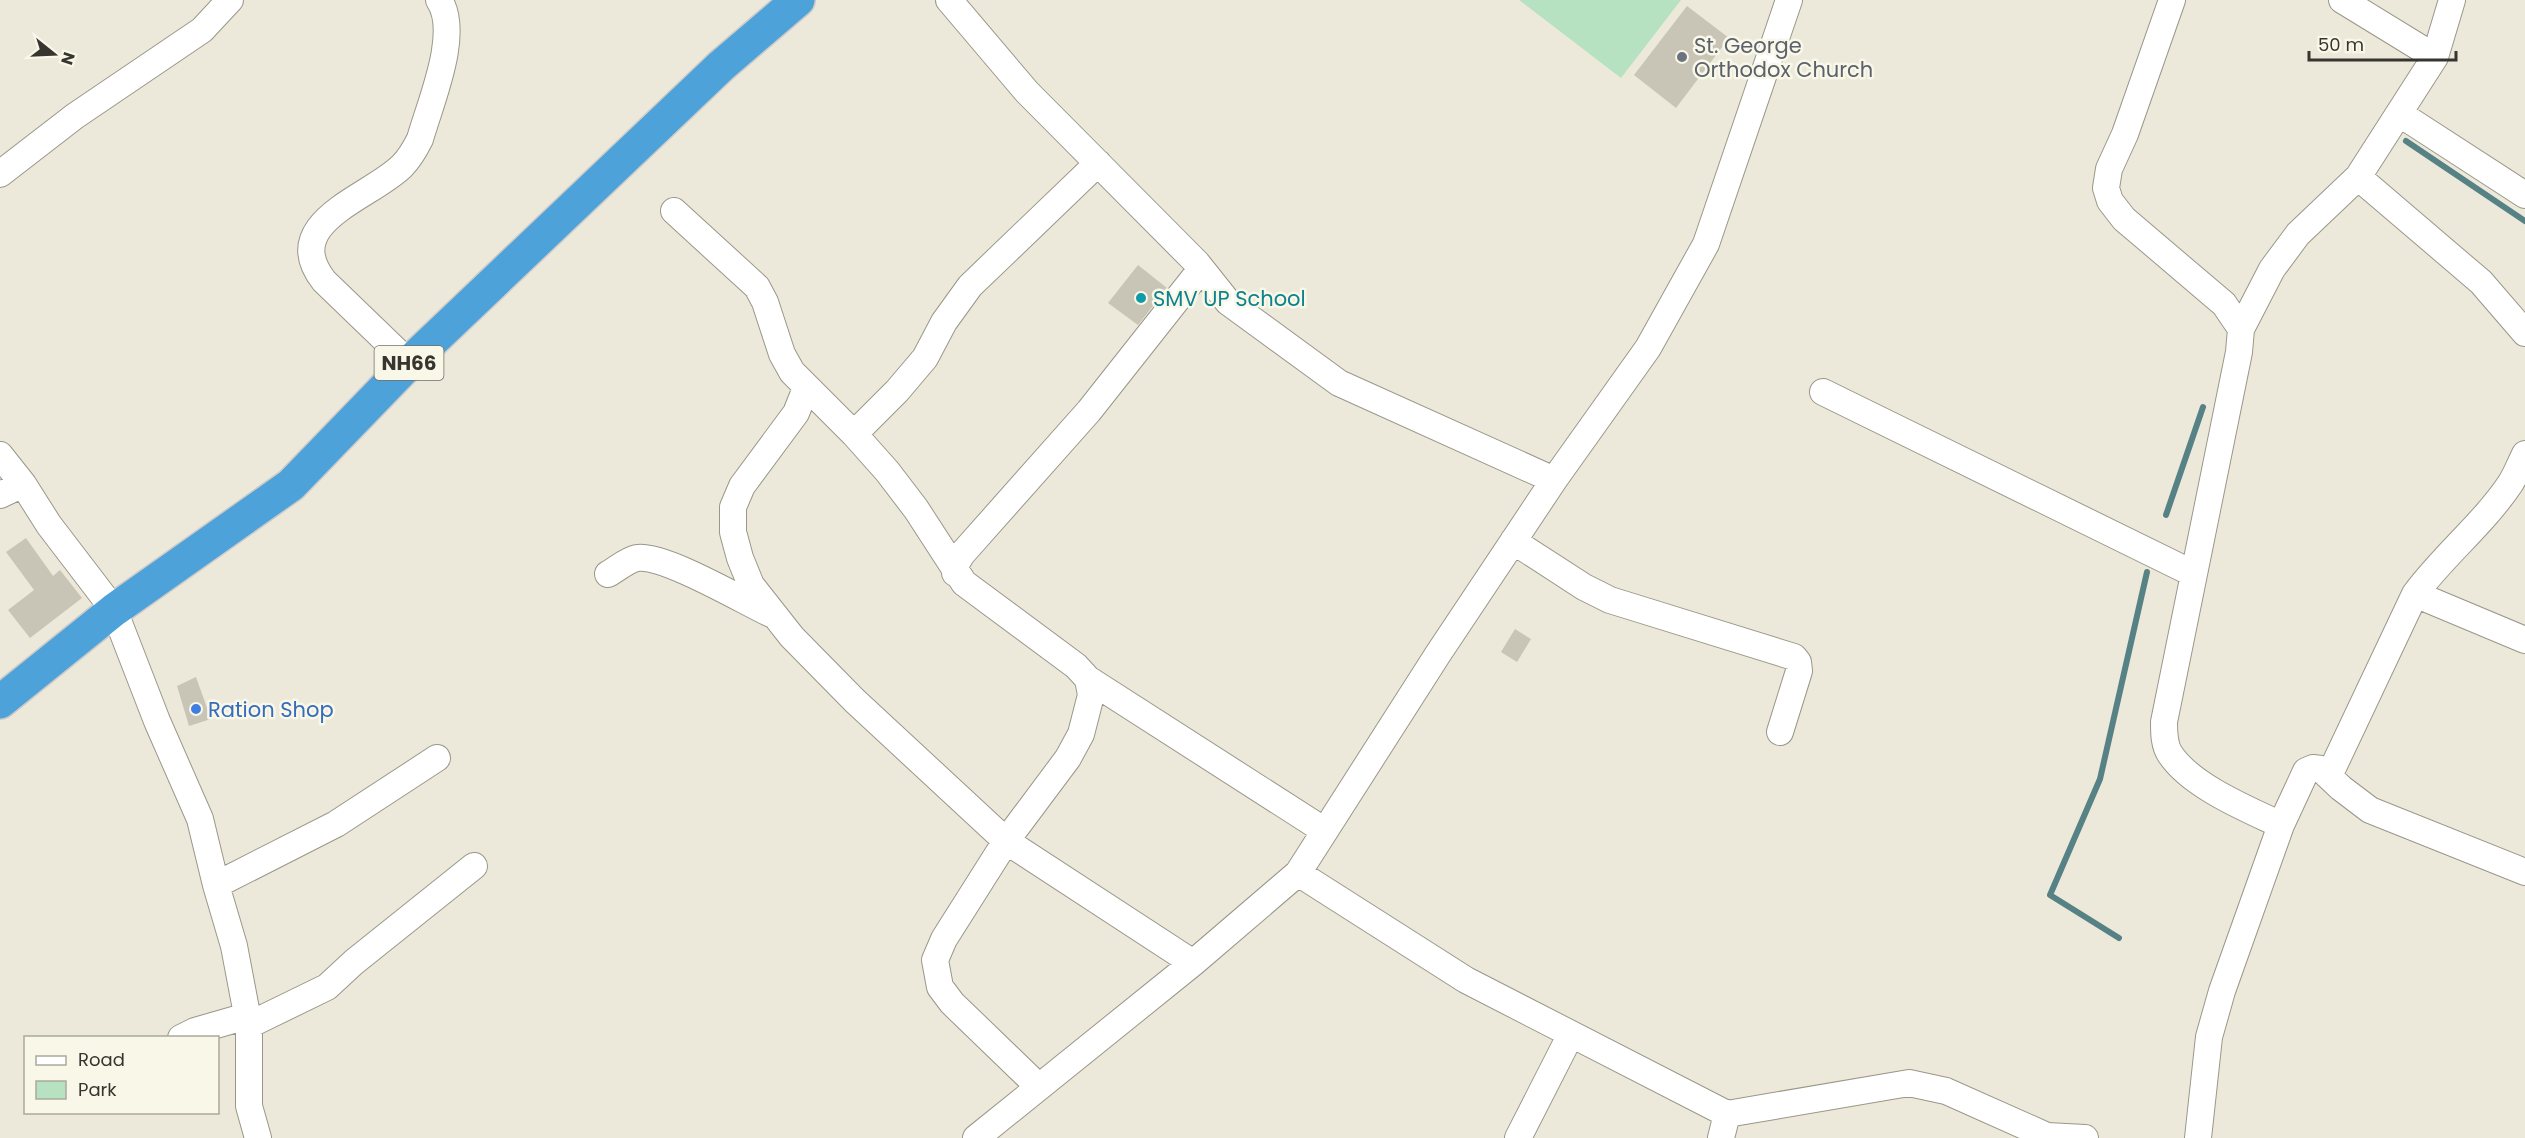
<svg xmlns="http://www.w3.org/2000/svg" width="2525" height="1138" viewBox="0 0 2525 1138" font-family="Poppins,sans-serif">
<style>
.green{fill:#b6e2c2}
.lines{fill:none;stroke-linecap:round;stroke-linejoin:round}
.stream{stroke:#568286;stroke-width:6}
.building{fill:#c8c5b6}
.minor-casing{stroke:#9a9789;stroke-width:28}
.highway-casing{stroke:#cbcac9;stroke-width:36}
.minor{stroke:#fff;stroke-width:26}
.highway{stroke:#4da3d9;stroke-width:33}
.worship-dot{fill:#6b7280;stroke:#f9f7e7;stroke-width:2}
.culture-dot{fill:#0f9aa8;stroke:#f9f7e7;stroke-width:2}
.shop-dot{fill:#3f7fe0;stroke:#f9f7e7;stroke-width:2}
.labels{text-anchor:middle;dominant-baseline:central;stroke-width:5;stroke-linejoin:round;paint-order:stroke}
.shield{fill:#f9f7e7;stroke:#706f66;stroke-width:1.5}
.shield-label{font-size:20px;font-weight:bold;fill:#36352f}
.worship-label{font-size:21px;fill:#5b616d;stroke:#f9f7e7;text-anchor:start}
.culture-label{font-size:21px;fill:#0d838f;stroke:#f9f7e7;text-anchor:start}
.shop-label{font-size:21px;fill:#366cbe;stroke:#f9f7e7;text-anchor:start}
</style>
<rect width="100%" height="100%" fill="#ece9da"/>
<path class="green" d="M1519 0H1681L1621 78Z"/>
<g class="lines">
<path class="stream" d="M2406 141 2525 221
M2166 515 2203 407
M2119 938 2050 895 2100 779 2147 572"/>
</g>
<path class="building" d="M1687 6 1729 38 1676 108 1634 75Z
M1138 265 1167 288 1138 325 1108 303Z
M26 538 53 576 60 570 82 598 30 638 8 610 34 590 6 552Z
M1515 629 1531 639 1517 662 1501 652Z
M196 677 211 719 189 726 177 686Z"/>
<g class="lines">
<g class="minor-casing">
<path id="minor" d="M949 0 1027 92 1197 263 1198 273 1089 411 962 554 957 562 955 573
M2172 0 2125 134 2109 169 2106 188 2110 201 2124 219 2224 304 2241 329 2239 352 2164 722C2164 733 2164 745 2170 754 2191 786 2247 809 2281 825
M2342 0 2435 57 2358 177 2481 282 2525 333
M2435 57 2452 0
M2400 114 2525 195
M0 174 75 116 202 30 230 0
M674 211 757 287 765 302 782 354 792 372 854 434 887 471 916 509 964 583 1076 666 1088 679 1091 695 1081 734 1068 758 1006 841 944 939 935 960 940 987 952 1003 1039 1087
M1197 263 1228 302 1339 383 1554 480
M2241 329 2272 269 2298 234 2358 177
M409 363 324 281C278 222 370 198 402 166 410 158 415 149 420 139 430 103 461 33 439 0
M806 388 796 413 742 486 733 507V532L740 558 751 585 792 637 855 701 1006 841 1193 963
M1823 392 2194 574
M854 434 897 391 925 358 944 322 970 286 1098 163
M0 455 23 484 49 525 114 610 157 721 200 819 216 885 234 946 249 1025V1106L258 1138
M0 495 23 484
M1513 541 1584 587 1610 600 1794 657 1798 662 1799 671 1780 732
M608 574C617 569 627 560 637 558 664 554 743 601 771 614
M2415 594 2525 640
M1088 679 1325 831
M2329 776 2415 594C2444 555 2483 524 2510 484 2516 475 2520 464 2525 454
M216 885 336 824 437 758
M249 1025 327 987 354 962 474 866
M181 1038 195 1031 247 1016
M1727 1114 1909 1083 1946 1091 2047 1136 2085 1138
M976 1138 1193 963 1298 873
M1518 1138 1571 1034
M1721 1138 1727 1114 1466 980 1298 873 1438 654 1554 480 1648 348 1706 244 1789 0
M2198 1138 2209 1037 2222 991 2281 825 2306 771 2313 768 2321 769 2341 788 2370 810 2525 872"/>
</g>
<g class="highway-casing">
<path id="highway" d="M0 702 114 610 291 485 409 363 721 66 798 0"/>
</g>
<use href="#minor" class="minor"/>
<use href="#highway" class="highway"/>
</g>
<circle class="worship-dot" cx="1682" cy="57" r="6"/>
<circle class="culture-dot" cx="1141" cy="298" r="6"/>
<circle class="shop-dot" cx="196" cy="709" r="6"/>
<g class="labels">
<rect class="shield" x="374.5" y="346" width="69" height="34" rx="4.5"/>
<g class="shield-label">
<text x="409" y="363">NH66</text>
</g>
<g class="worship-label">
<text x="1694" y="45">St. George<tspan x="1694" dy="24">Orthodox Church</tspan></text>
</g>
<g class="culture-label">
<text x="1153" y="298">SMV UP School</text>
</g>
<g class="shop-label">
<text x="208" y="709">Ration Shop</text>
</g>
</g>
<rect x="24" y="1036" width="195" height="78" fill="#f9f7e7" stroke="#aba99d" stroke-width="1.5"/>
<rect x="36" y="1056" width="30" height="9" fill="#ffffff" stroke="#aba99d" stroke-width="1.5"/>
<text x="78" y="1066" font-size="18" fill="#36352f">Road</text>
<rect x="36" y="1081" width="30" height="18" fill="#b6e2c2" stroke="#aba99d" stroke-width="1.5"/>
<text x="78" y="1096" font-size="18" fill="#36352f">Park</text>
<g transform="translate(54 54) rotate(108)" stroke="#f9f7e7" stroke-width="4.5" paint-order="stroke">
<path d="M0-4.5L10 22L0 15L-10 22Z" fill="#36352f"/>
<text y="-9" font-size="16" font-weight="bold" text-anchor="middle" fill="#36352f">N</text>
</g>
<path d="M2309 51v9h147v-9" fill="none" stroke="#36352f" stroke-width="3"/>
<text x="2318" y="51" font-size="18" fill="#36352f" stroke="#f9f7e7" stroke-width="4.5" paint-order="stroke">50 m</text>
</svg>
